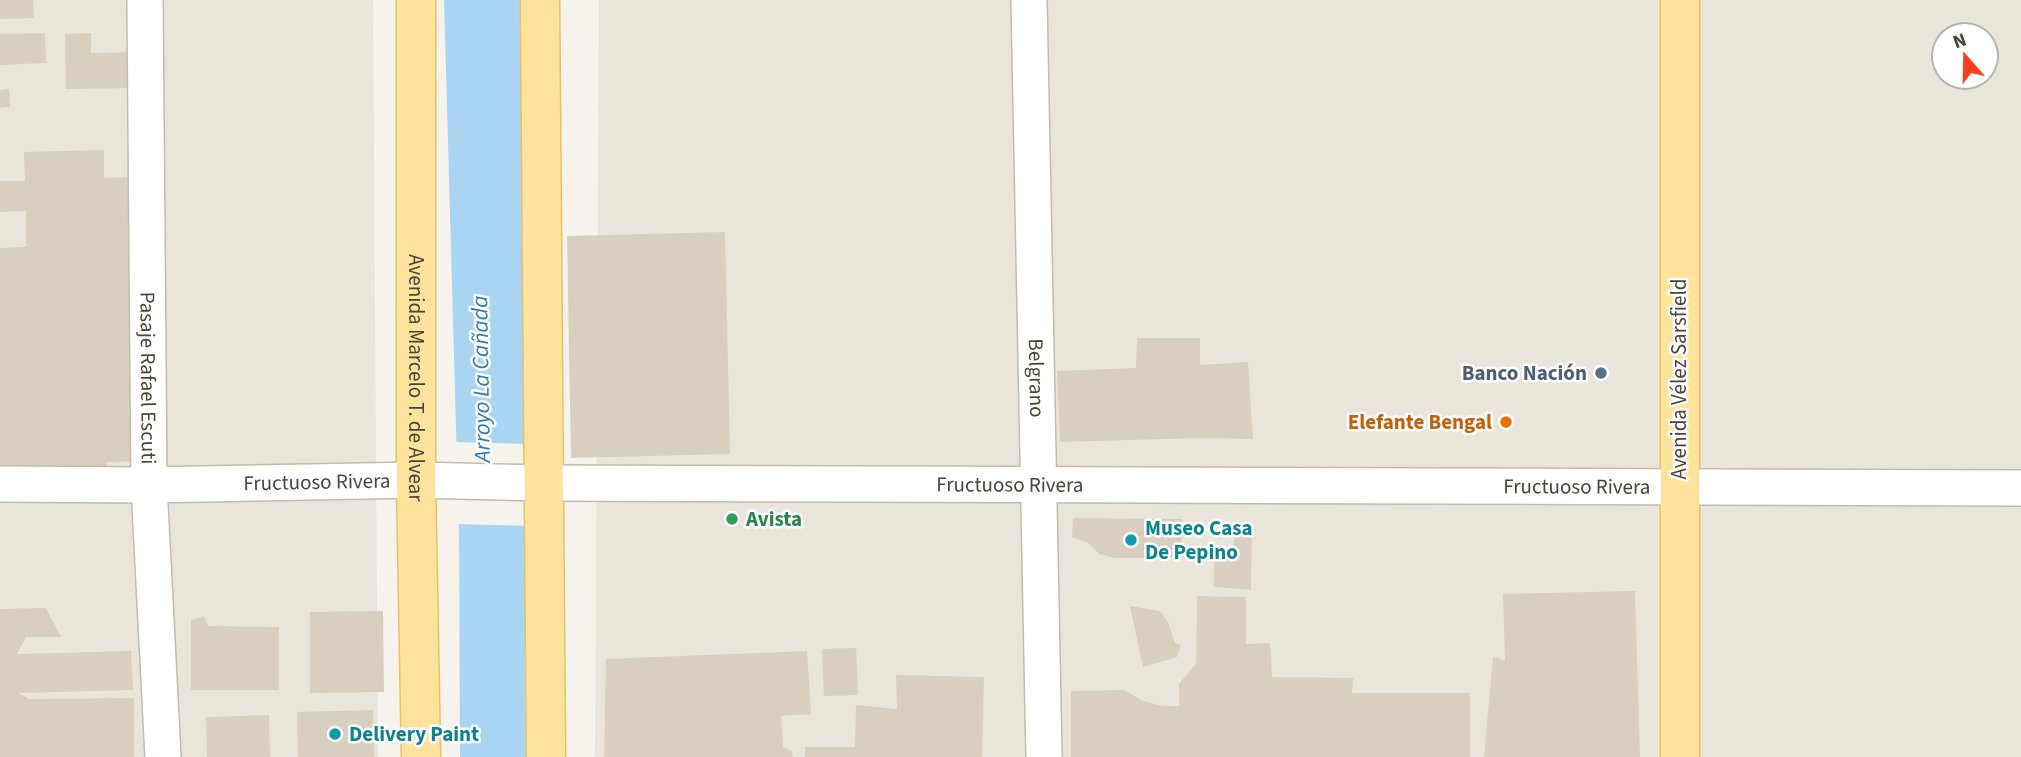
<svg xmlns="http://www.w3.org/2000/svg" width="2021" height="757" viewBox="0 0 2021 757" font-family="'Source Sans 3',sans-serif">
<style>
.residential{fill:#eae5da;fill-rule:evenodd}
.water{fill:#a9d4f2}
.pier{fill:#f6f3ec}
.building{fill:#d8cfc1}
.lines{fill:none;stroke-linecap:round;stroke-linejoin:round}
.minor-casing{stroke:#c2bbae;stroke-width:38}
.primary-casing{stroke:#e6c16a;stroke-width:41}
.minor{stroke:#fff;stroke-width:35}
.primary{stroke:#ffe39c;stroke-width:38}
.service-dot{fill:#5c6f8a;stroke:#fff;stroke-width:2.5}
.food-dot{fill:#e8710a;stroke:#fff;stroke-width:2.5}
.leisure-dot{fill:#2e9e5b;stroke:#fff;stroke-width:2.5}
.culture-dot{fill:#0f9aa8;stroke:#fff;stroke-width:2.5}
.labels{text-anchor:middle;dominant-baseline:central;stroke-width:5;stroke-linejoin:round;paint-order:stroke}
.service-label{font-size:21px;font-weight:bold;fill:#4e5e75;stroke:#fff;text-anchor:end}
.street-label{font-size:21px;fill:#4b4439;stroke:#fff}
.food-label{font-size:21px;font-weight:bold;fill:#c56008;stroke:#fff;text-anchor:end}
.leisure-label{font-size:21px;font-weight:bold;fill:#27864d;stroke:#fff;text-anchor:start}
.culture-label{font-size:21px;font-weight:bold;fill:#0d838f;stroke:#fff;text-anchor:start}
.water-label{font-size:23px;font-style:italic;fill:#2e7ab2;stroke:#fff}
</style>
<rect width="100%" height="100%" fill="#f6f3ec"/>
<path class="residential" d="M0 0H373L378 757H0Z
M599 0H2021V757H595ZM1944 35H1986V77H1944Z"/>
<path class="water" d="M444 0H521L528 757H460L459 535Z"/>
<path class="pier" d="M453 442 532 444 533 526 455 524Z"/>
<path class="building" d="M0 0H33L34 18 0 19Z
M45 33 46 63 0 65V34Z
M91 33V53L132 52 133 88 66 89 65 34Z
M9 89 10 107 0 108V90Z
M104 150V178L133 177 146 461 107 462V466L0 469V248L26 247V211L0 212V181H25L24 152Z
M725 232 730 454 571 458 567 236Z
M1137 338H1200V365L1248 362 1253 439 1200 438 1060 442 1057 371 1136 368Z
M1073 518 1182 519 1181 558H1115L1099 554 1088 543 1072 537Z
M1235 530H1252L1251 590 1214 587V557L1233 559Z
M1635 591 1640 757H1484L1493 656 1505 661 1503 594Z
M1197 596 1246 597V644L1270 643 1272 677 1353 678 1352 693H1470V757H1071V691L1124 690 1143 701 1163 706H1179V684L1196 664Z
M1130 606 1160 611 1168 622 1175 643 1181 645 1177 657 1143 667Z
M46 608 61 637H26L17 654 131 651 133 690 18 693 29 699 134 698V757H0V609Z
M383 611 384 692 310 693V612Z
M204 616 208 626 279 627V690H191V620Z
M856 648 858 695 824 696 822 649Z
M807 651 811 714 781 716 783 747 792 751 793 757H604L606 659Z
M896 675 984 677 982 757H805V747H855L856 705 897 709Z
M373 710 374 757H298L297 712Z
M269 715 270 757H207L206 717Z"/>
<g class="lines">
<g class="minor-casing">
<g id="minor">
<path id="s1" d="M145 0 149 485 163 757"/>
<path id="s2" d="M1029 0 1044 757"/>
<path id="s3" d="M0 484 149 485 416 480 543 483 2021 488"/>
</g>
</g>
<g class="primary-casing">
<g id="primary">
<path id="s4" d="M416 0V480L421 757"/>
<path d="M540 0 546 757"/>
<path d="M1680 0V757"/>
</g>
</g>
<use href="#minor" class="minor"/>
<use href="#primary" class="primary"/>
</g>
<circle class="service-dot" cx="1601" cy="373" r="7"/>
<circle class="food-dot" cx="1506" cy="422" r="7"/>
<circle class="leisure-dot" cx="732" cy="519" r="7"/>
<g class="culture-dot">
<circle cx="1131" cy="540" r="7"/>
<circle cx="335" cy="734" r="7"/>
</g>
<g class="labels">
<g class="service-label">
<text x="1587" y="373">Banco Nación</text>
</g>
<g class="street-label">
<text stroke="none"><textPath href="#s2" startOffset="378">Belgrano</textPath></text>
<text stroke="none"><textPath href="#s1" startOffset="378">Pasaje Rafael Escuti</textPath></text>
<text stroke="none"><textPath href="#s4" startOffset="378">Avenida Marcelo T. de Alvear</textPath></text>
<text transform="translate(1679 379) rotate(-90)">Avenida Vélez Sarsfield</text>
<text stroke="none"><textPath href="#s3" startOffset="317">Fructuoso Rivera</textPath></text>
<text stroke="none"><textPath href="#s3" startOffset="1010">Fructuoso Rivera</textPath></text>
<text stroke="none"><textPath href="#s3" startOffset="1577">Fructuoso Rivera</textPath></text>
</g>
<g class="food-label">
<text x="1492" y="422">Elefante Bengal</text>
</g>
<g class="leisure-label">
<text x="746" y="519">Avista</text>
</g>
<g class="culture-label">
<text x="1145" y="528">Museo Casa<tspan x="1145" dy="24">De Pepino</tspan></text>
<text x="349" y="734">Delivery Paint</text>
</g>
<g class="water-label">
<text transform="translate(481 379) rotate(-91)">Arroyo La Cañada</text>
</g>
</g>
<g transform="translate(1965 56) rotate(340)"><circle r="33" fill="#ffffff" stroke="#b7b4b0" stroke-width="2"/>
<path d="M0-5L12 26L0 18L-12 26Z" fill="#fc3f1d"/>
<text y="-10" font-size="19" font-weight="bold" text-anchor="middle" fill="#4b4439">N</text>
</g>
</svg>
